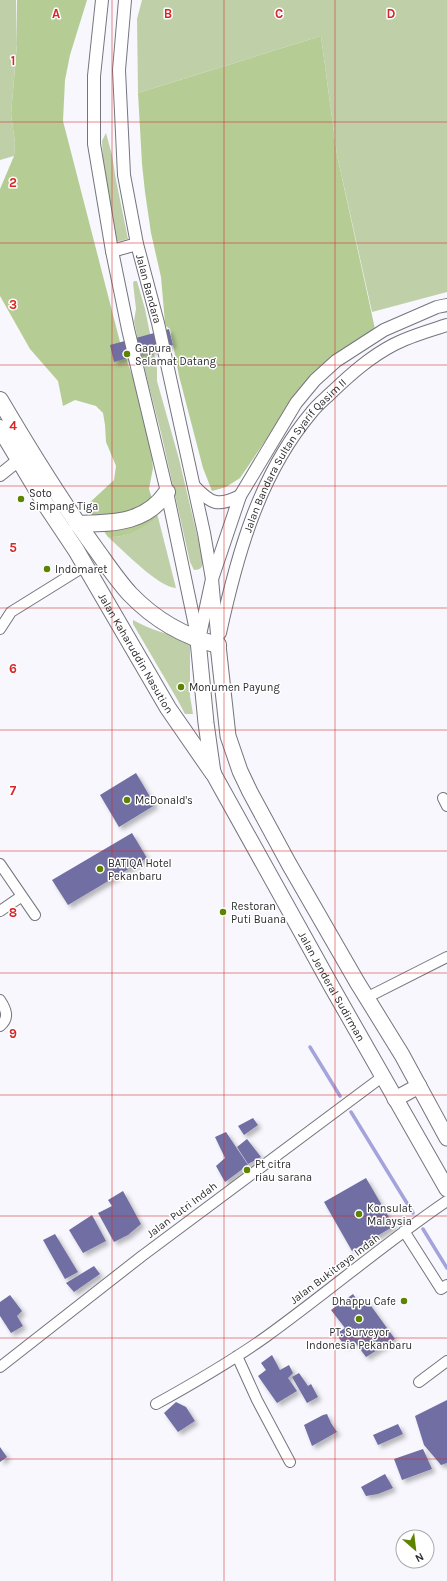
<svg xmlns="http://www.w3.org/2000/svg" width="447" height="1581" viewBox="0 0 447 1581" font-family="Karla,sans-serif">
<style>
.green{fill:#bfd0a9}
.forest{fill:#b5cd94}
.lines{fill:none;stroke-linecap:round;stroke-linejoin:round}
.stream{stroke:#a4a3dc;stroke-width:3.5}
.building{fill:#706ea2;filter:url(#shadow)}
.minor-casing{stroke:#75757e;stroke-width:12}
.tertiary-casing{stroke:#75757e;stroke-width:14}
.primary-casing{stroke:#75757e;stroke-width:17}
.trunk-casing{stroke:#75757e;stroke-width:18}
.minor{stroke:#fff;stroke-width:10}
.tertiary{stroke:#fff;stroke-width:12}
.primary{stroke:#fff;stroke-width:15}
.trunk{stroke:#fff;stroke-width:16}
.grid{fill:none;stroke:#d62828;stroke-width:1;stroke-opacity:0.55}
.poi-dot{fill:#5e8300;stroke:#fff;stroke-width:1.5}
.labels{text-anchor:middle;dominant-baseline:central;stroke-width:3;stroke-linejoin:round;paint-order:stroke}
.street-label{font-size:11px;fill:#2a2a2e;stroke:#fff}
.poi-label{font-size:11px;fill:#2a2a2e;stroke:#fff;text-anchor:start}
.grid-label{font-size:13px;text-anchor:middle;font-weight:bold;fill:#d62828;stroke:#fff;stroke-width:3;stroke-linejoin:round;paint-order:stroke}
</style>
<defs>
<filter id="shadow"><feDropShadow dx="3.5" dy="3.5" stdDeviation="2" flood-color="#0004"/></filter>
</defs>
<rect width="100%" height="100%" fill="#f7f7fd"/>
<path class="green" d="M0 0H16L17 44 11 114 15 143 14 156 0 160Z
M142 0H447V292L372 312 337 155 321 36 138 93 137 19Z
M106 133 112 155 116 180 128 239 115 242 103 161 102 141Z
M134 281H137L145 309 157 368V381L179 459 203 560C203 567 201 570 194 570L190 562 162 437 141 355 134 321 136 309 133 283Z
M158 517 176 588C159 588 122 549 108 537 127 538 144 528 158 517Z
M133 620C151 630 170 635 190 640V696L193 714H185L177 699 133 624Z"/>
<path class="forest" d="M17 0H87L70 55 65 80 63 121 120 342 140 397 150 441 153 468 149 489 158 517C143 529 128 538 108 537L86 506 114 480 116 466 106 442 105 425 103 413 96 406 75 400 63 406 58 381 30 349 0 296V189L14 156 15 143 11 114 17 44Z
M321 36 337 155 375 329 347 346 301 388 240 478 226 487 212 491 203 468 179 376 170 329 166 326 165 323 161 277 151 233 145 192 142 164 138 93Z"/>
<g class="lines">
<path class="stream" d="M310 1047 340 1096
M351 1112 413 1213
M423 1229 447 1268"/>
</g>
<path class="building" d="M169 329 173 345 114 362 110 345Z
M136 773 155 805 119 827 100 795Z
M132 833 147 858 68 905 52 880Z
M253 1118 258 1125 244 1135 238 1126Z
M226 1132 248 1165 225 1182 216 1166 225 1158 215 1137Z
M247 1139 261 1157 248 1164 237 1147Z
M366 1178 394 1226 352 1251 324 1202Z
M123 1191 141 1224 128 1235 114 1242 98 1213 112 1206 108 1200Z
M92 1215 106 1241 83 1253 69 1230Z
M55 1234 78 1272 65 1279 43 1240Z
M94 1266 100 1274 74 1292 66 1283Z
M353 1294 360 1304 366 1299 395 1339 366 1357 354 1341 345 1346 336 1334 345 1328 331 1310Z
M10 1295 22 1311 17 1316 23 1326 11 1333 0 1316V1302Z
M272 1355 280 1370 289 1365 293 1373 288 1378 297 1391 277 1403 258 1376 266 1370 261 1363Z
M299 1373 308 1386 311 1384 318 1397 307 1403 292 1377Z
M447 1400V1463L441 1465 424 1445 415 1416Z
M176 1402 186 1407 195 1421 178 1432 164 1413Z
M327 1414 331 1423 337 1432 312 1446 304 1425 323 1415Z
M398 1424 403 1434 378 1445 373 1435Z
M0 1447 7 1457 0 1462Z
M423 1449 432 1469 402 1480 394 1459Z
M385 1474 393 1488 378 1494 366 1496 361 1487Z"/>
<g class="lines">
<g class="minor-casing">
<path id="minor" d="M0 629 11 612 85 566
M443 798 447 806
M0 864 35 915
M0 911 22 896
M366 998 447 957
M0 1000C6 1009 10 1018 0 1026
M404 1231 441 1289 447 1285
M237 1356 257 1400 290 1462
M0 1367 142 1256 382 1077
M419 1382 447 1361
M156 1404C194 1383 232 1361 267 1336 328 1292 385 1243 447 1201"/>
</g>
<g class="tertiary-casing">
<g id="tertiary">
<path d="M102 0 94 76V144L112 251 128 329 167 492 198 640"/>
<path id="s1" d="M125 0 119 70 124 175 137 244 158 323 204 533 212 579 218 645"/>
<path d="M112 251 137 244"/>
<path d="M0 475 20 459"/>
<path d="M194 486C211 504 218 507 240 496"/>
<path id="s2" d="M220 633C237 555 259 475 311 413 317 405 326 398 333 391 351 374 370 357 393 345 410 336 429 331 447 325"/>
<path d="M200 635 212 579 240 496 296 403 315 380 336 361 384 330 437 307 447 305"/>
</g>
</g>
<g class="primary-casing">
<g id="primary">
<path id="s3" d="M198 640 206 723 213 773 333 989 447 1189"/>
<path d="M218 645 228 736 240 771 250 792 289 864 357 982 402 1055 447 1138"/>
<path d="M395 1099 419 1086"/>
</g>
</g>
<g class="trunk-casing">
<g id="trunk">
<path d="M0 400C30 451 60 500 95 548 106 563 117 580 130 594 154 619 185 637 218 645"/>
<path id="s4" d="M0 428 46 505 76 550 168 708 213 773"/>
<path d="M77 524C113 523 145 524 167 492"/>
</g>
</g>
<use href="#minor" class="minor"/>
<use href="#tertiary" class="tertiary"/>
<use href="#primary" class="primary"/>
<use href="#trunk" class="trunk"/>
</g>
<path class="grid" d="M112 0V1581M224 0V1581M335 0V1581M0 122H447M0 243H447M0 365H447M0 486H447M0 608H447M0 730H447M0 851H447M0 973H447M0 1095H447M0 1216H447M0 1338H447M0 1459H447"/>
<g class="poi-dot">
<circle cx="127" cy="354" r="4"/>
<circle cx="21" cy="499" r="4"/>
<circle cx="47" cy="569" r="4"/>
<circle cx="181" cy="687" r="4"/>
<circle cx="127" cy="800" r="4"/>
<circle cx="100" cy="869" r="4"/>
<circle cx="223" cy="912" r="4"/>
<circle cx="247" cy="1170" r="4"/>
<circle cx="359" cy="1214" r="4"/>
<circle cx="404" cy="1301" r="4"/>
<circle cx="359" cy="1319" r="4"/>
</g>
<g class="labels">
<g class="street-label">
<text stroke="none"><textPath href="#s1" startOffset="292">Jalan Bandara</textPath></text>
<text stroke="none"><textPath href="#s2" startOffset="196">Jalan Bandara Sultan Syarif Qasim II</textPath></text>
<text stroke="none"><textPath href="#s4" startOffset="263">Jalan Kaharuddin Nasution</textPath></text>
<text stroke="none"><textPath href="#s3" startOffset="378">Jalan Jenderal Sudirman</textPath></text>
<text transform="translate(182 1210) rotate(-37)">Jalan Putri Indah</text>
<text transform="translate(335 1269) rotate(-37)">Jalan Bukitraya Indah</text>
</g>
<g class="poi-label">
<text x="135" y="348">Gapura<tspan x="135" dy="13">Selamat Datang</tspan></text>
<text x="29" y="493">Soto<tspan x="29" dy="13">Simpang Tiga</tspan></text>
<text x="55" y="569">Indomaret</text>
<text x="189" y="687">Monumen Payung</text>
<text x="135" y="800">McDonald's</text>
<text x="108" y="863">BATIQA Hotel<tspan x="108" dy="13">Pekanbaru</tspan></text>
<text x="231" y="906">Restoran<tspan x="231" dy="13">Puti Buana</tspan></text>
<text x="255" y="1164">Pt citra<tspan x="255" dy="13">riau sarana</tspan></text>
<text x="367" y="1208">Konsulat<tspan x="367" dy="13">Malaysia</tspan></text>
<text x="396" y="1301" text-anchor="end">Dhappu Cafe</text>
<text x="359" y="1332" text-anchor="middle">PT. Surveyor<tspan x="359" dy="13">Indonesia Pekanbaru</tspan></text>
</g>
</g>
<g class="grid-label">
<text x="56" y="18">A</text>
<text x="168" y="18">B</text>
<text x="279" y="18">C</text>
<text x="391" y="18">D</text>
<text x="13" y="65">1</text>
<text x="13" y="187">2</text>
<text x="13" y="309">3</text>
<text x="13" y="430">4</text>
<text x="13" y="552">5</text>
<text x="13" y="673">6</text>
<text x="13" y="795">7</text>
<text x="13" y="917">8</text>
<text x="13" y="1038">9</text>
</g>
<g transform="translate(415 1549) rotate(152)"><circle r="19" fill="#ffffff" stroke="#aaaaab"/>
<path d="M0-3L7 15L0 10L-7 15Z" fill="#5e8300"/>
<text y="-6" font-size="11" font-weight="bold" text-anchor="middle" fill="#2a2a2e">N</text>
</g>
</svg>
